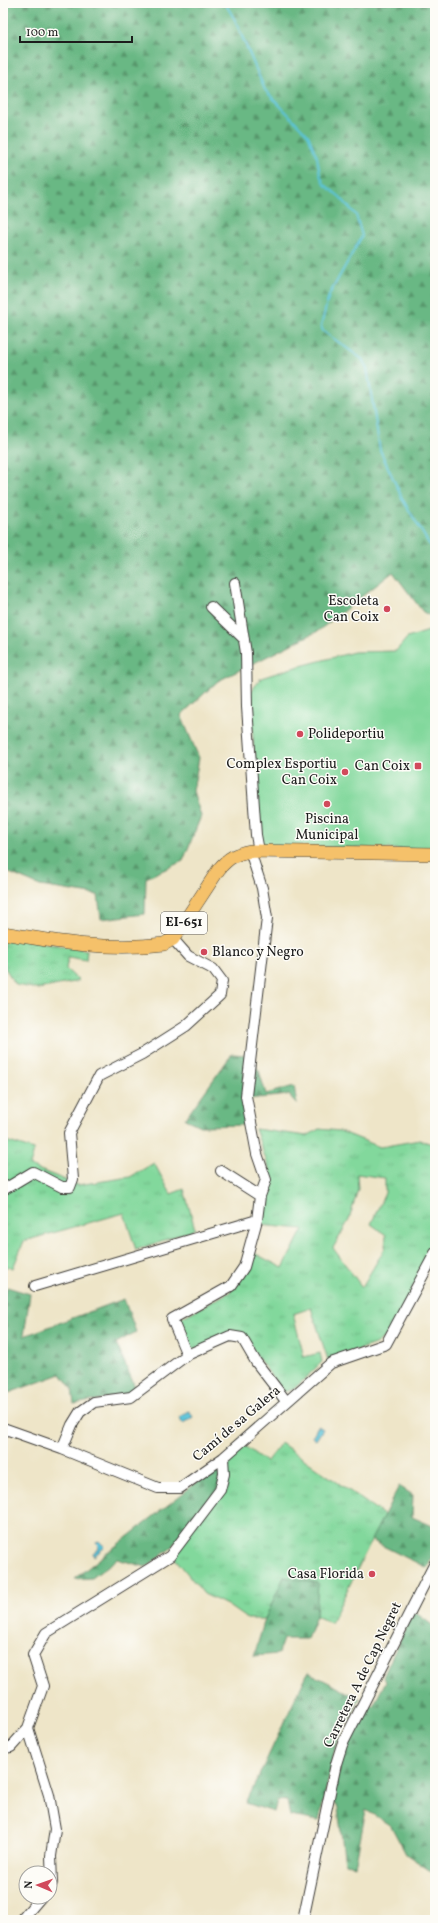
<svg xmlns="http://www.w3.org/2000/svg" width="438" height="1923" viewBox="0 0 438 1923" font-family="Vollkorn,serif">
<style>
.grass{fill:url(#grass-tufts);stroke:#4f7a5c;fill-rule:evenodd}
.forest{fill:url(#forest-firs);stroke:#426a50}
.green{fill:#82d89c;stroke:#4f7a5c}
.water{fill:#5cc4d9;stroke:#3c707a}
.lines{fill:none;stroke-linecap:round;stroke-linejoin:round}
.stream{stroke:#5cc4d9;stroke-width:2}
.minor-casing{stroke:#3c3a36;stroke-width:12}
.major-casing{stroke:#3c3a36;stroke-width:14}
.minor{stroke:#fff;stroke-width:10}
.major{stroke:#f5c16b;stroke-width:13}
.poi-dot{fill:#d1495b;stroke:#fdfcf7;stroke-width:1.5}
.labels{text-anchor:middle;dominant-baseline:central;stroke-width:3;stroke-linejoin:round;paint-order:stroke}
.shield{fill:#fdfcf7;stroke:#605f5e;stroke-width:1}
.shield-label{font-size:13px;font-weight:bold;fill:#1c1c1c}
.poi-label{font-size:14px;fill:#1c1c1c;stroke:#fdfcf7;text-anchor:end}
.street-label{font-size:14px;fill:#1c1c1c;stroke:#fdfcf7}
</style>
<defs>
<pattern id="grass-tufts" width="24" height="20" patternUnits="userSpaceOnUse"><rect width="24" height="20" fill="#82d89c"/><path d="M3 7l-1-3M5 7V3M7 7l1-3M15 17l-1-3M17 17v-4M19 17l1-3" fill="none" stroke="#70b986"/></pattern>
<pattern id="forest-firs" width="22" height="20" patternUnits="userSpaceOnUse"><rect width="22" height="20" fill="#69b884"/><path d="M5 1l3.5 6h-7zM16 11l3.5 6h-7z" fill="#56956b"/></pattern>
</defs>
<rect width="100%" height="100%" fill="#fdfcf7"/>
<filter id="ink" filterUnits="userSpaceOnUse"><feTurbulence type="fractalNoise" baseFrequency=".025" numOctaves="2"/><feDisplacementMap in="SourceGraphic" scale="8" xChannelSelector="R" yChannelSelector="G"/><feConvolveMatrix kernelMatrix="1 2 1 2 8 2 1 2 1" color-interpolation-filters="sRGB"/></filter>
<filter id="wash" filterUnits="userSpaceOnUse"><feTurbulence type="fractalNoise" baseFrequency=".012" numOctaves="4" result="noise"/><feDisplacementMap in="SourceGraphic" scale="16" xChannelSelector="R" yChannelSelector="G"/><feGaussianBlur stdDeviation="0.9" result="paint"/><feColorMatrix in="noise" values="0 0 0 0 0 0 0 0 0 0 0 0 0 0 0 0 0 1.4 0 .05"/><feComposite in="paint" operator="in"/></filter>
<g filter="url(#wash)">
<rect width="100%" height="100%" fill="#eee5c8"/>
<path class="grass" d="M3 936 87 950 86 960 68 957 66 969 79 981 38 989 16 985 3 965Z
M255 1129 307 1136 319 1129 340 1131 380 1147 420 1140 435 1145V1244L389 1334 375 1344 328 1360 311 1308 293 1314 304 1357 320 1353 322 1362 294 1389 283 1392 243 1337 190 1350 186 1347 177 1320 230 1292 250 1251 283 1268 303 1229 258 1225 268 1186 270 1171ZM357 1174 385 1178V1193L371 1224 386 1235 385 1248 362 1287 333 1248 349 1220 358 1189Z
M3 1140 34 1150 30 1166 78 1185 130 1177 154 1163 171 1194 184 1189 195 1229 136 1250 124 1213 24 1241 13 1268 3 1267Z
M281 1443 384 1515 331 1623 316 1616 317 1583 284 1577 265 1619H247L227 1605 204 1594 174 1557 226 1458 242 1444 266 1462Z"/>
<path class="forest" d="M3 3H435V618L423 612 393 572 318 631 218 681 181 715 199 758 193 791 201 816 183 861 146 878 145 914 101 919 98 895 40 886 3 870Z
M232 1054 247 1055 242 1099 246 1125 200 1126 185 1119Z
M252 1062 259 1071 266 1094 294 1086 297 1104 289 1095 248 1099Z
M7 1287 30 1294 24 1336 124 1299 136 1332 116 1343 136 1389 131 1394 74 1404 72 1389 61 1374 3 1395V1298Z
M220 1464V1475L217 1489 170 1549 146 1567 117 1559 92 1578 74 1579Z
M399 1486 413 1495 412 1517 435 1527V1550L427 1568 371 1540Z
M284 1577 318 1583 316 1616 307 1639H283L278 1654 254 1656 265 1619Z
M413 1611 435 1627V1874L406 1854 391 1826 366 1810 355 1866 345 1864 338 1808 332 1799 341 1760 356 1724 369 1704 373 1706 386 1681 383 1677Z
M308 1672 360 1699 336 1745 319 1821 290 1816 287 1801 277 1800 274 1812 246 1803Z"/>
<path class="green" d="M435 629V850L265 846 260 841 250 693 261 678 289 669 354 652 396 651 407 638Z"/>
<path class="water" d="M189 1411 193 1417 183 1423 179 1417Z
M318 1426 323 1429 316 1440 312 1437Z
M99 1541 105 1547 94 1556 93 1553 99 1548 96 1542Z"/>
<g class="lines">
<path class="stream" d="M225 3 235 20 265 90 308 135 317 157 320 175 324 184 340 197 356 215 362 236 329 295 321 326 323 331 362 359 367 368 380 450 403 500 435 554"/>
</g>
</g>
<g filter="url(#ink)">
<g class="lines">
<g class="minor-casing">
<path id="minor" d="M235 583 246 653 247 707 256 835 259 851
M211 607 244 639
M221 1171 260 1196
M3 1190 33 1172 62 1187H70L73 1179 69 1133 99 1076 142 1054 186 1026 220 995 222 981 213 969 188 956 173 939
M35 1286 257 1220
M187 1355 172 1319 231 1286 244 1267 257 1220 260 1196 266 1180 257 1154 246 1096 267 918 262 888 250 851
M3 1428 62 1449 158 1488H180L223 1458 331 1363 386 1344 435 1253
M62 1449 72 1425 80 1412 94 1402 131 1397 187 1355 230 1336 242 1338 256 1362 286 1401
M28 1728 49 1795 55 1829 51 1856 52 1883 50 1885
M3 1748 11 1747 28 1728 43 1686 33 1655 46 1633 170 1556 220 1490 224 1474 223 1458
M24 1920V1917L41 1897
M303 1920 336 1764 342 1745 435 1563"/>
</g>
<g class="major-casing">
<path id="major" d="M3 933C56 942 109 951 164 944L173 939 219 869C229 857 236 854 250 851L435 854"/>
</g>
<use href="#minor" class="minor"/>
<use href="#major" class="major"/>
</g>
</g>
<g class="poi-dot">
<circle cx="387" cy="609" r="4"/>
<circle cx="300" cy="734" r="4"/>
<rect x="414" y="762" width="8" height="8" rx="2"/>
<circle cx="345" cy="772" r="4"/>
<circle cx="327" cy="804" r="4"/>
<circle cx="204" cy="952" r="4"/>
<circle cx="372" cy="1574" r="4"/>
</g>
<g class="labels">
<rect class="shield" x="161" y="912" width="46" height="22" rx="3"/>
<g class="shield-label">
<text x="184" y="923">EI-651</text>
</g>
<g class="poi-label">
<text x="379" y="601">Escoleta<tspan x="379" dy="16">Can Coix</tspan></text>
<text x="308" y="734" text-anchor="start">Polideportiu</text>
<text x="337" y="764">Complex Esportiu<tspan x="337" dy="16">Can Coix</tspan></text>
<text x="410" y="766">Can Coix</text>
<text x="327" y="819" text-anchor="middle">Piscina<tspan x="327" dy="16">Municipal</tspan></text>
<text x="212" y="952" text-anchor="start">Blanco y Negro</text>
<text x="364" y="1574">Casa Florida</text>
</g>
<g class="street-label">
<text transform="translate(237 1424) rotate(-40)">Camí de sa Galera</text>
<text transform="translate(363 1675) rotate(-64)">Carretera A de Cap Negret</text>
</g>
</g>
<rect width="438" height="1923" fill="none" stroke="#fdfcf7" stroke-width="16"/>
<g transform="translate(38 1885) rotate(272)"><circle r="19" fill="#fdfcf7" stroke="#a3a29f"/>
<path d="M0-3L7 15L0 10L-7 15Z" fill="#d1495b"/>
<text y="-6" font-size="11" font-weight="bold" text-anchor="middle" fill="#1c1c1c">N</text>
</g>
<path d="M20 36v6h112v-6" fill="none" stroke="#1c1c1c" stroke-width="2"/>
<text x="26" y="36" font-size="12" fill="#1c1c1c" stroke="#fdfcf7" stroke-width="3" paint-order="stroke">100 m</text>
</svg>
